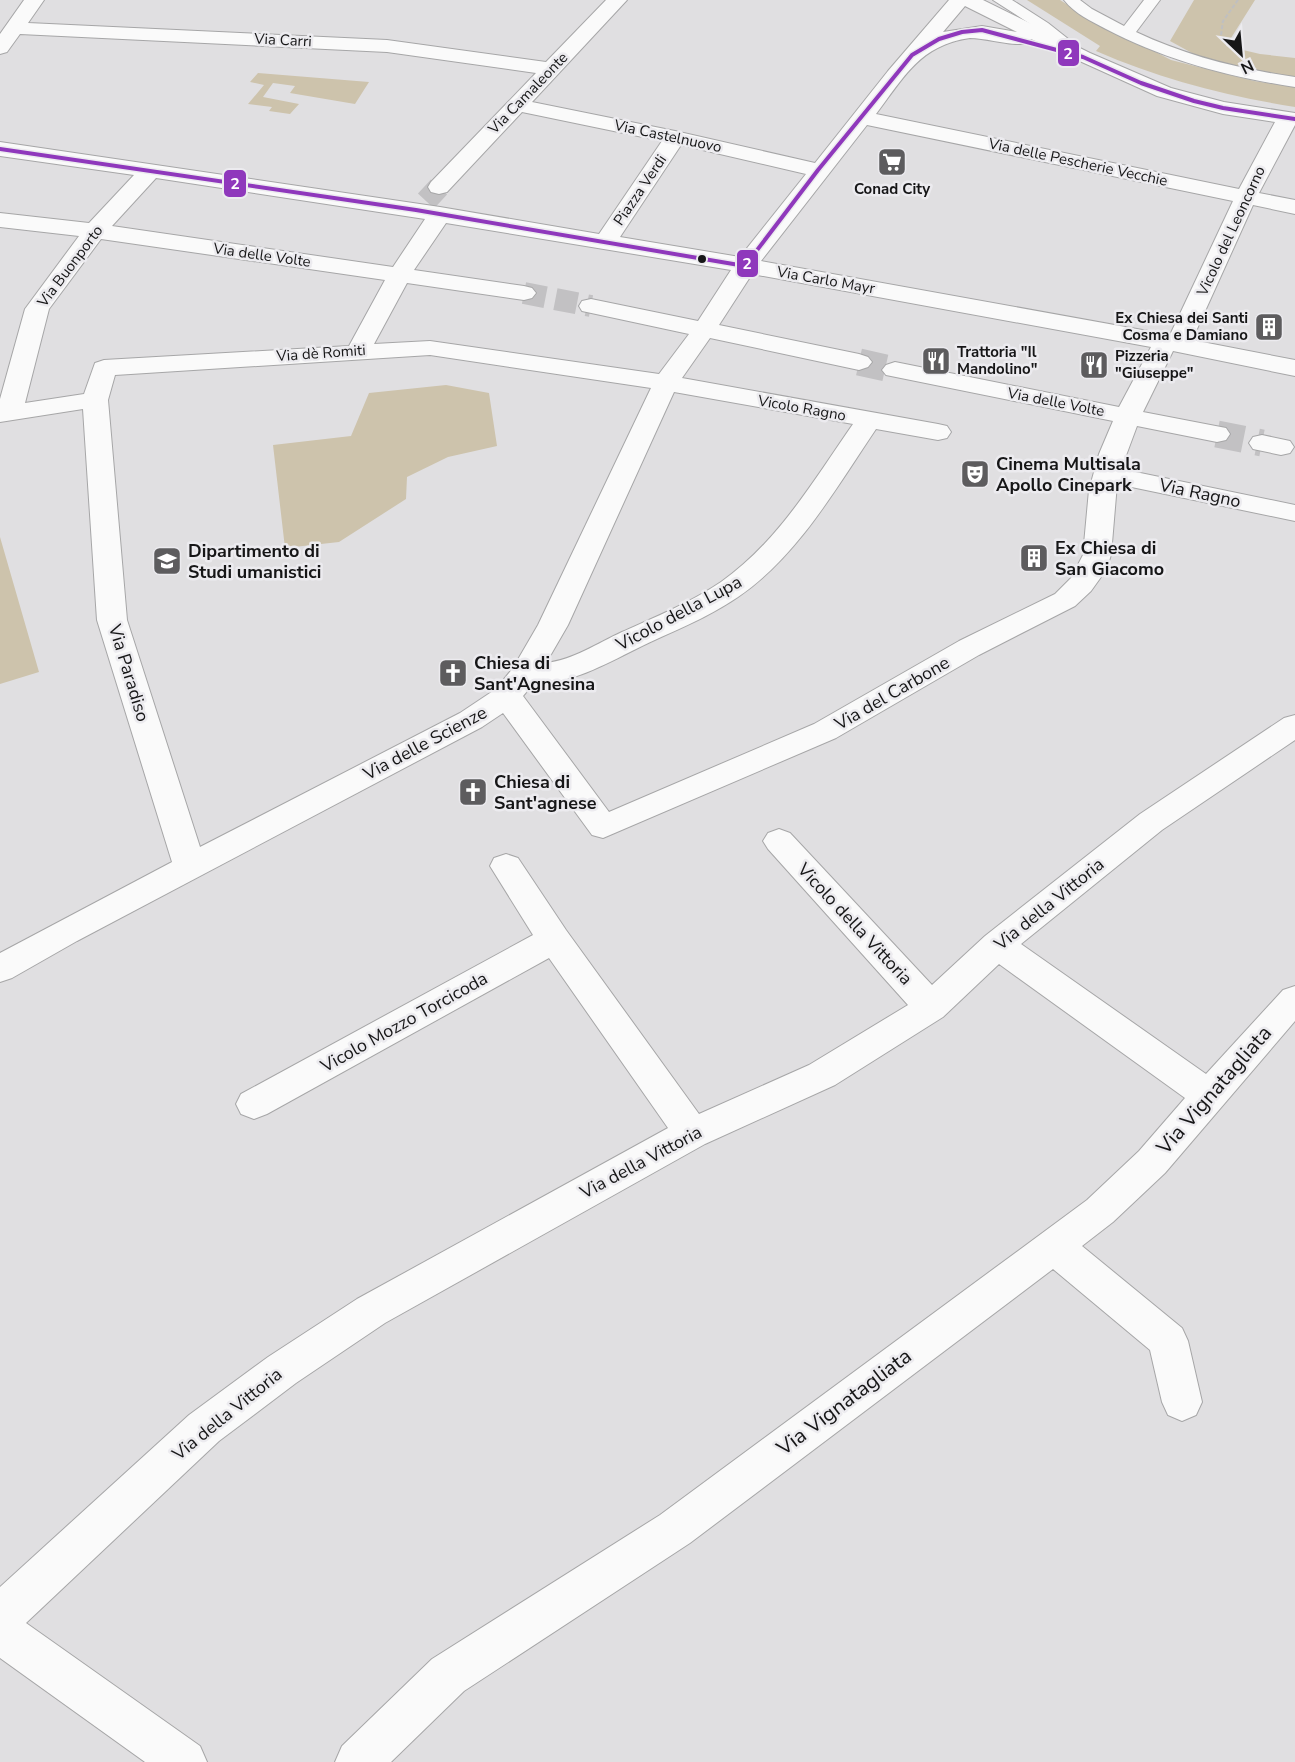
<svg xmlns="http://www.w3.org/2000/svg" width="1295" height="1762" viewBox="0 0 1295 1762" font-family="'Nunito Sans',sans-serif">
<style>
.green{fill:#cdc3ac}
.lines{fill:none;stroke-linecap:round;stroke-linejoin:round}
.street-tunnel-far1{stroke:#c2c1c3;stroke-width:22;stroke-dasharray:22 10;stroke-linecap:butt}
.street-tunnel{stroke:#c2c1c3;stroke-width:27;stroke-dasharray:27 14;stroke-linecap:butt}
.lane-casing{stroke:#a6a6a7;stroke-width:2}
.street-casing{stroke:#a6a6a7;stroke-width:2}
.path{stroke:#bfbfc0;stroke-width:2;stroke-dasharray:4 2;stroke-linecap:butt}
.lane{fill:#fafafa;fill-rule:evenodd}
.street{fill:#fafafa;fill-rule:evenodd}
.bus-1-casing{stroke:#ecebef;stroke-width:7}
.bus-1{stroke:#8f38bc;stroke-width:4}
.bus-dot{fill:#161617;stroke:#ecebef;stroke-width:2}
.labels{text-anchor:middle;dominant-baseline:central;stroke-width:5;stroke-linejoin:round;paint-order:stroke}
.far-street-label{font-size:15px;fill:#161617;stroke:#ecebef}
.far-poi-label{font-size:15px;font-weight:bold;fill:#161617;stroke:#ecebef;text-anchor:start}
.poi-label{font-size:18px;font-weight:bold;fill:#161617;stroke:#ecebef;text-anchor:start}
.street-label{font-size:18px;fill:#161617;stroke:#ecebef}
.near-street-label{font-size:21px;fill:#161617;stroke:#ecebef}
.line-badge{stroke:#ecebef;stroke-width:2}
.badge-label{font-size:16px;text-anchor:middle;font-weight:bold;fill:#fff}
</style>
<rect width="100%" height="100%" fill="#e0dfe1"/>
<path class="green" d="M1027 0H1060L1079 12 1171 60 1254 81 1295 87V107C1226 96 1160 79 1096 51L1100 46Z
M1194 0H1255L1226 46 1260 54 1295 58V77L1268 74 1201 58 1170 41Z
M258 73 369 82 355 104 290 93 295 86 273 83 263 97 299 104 290 114 269 111 272 107 248 104 264 85 250 82Z
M446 385 489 393 497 446 448 457 407 477 406 499 339 542 285 548 273 445 351 436 369 393Z
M0 537 39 672 0 684Z"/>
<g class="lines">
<path class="street-tunnel-far1" d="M426 201 439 187
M524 293 591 306"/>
<path class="street-tunnel" d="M859 362 895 370
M1217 434 1262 443"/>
<g class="lane-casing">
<path id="lane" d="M993 0H1012L1048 23 1091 57 1089 60H1077L1038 29Z
M1064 0H1080L1092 9 1124 26 1144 0H1160L1136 32C1187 56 1239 69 1295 77V87C1229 77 1165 60 1106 29 1091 21 1075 14 1064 0Z"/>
</g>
<g class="street-casing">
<path id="street" d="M24 0H44L28 23 387 40 546 62 606 0H627L532 102 675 131 815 163 888 71 949 0H983L1090 53 1171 88 1224 102 1295 113V125L1259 193 1295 200V214L1253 205 1192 340 1295 360V376L1173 351 1143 412 1226 428 1230 434 1226 440 1217 442 1137 426 1121 469 1295 505V521L1117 484 1111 555 1106 570 1091 591 1075 606 979 655 836 738 603 838 592 835 503 713 482 727 77 941 12 978 0 982V953L172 862 97 620 83 409 0 422V399L25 309 79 236 0 227V213L89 223 134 175 0 156V142L440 207 599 234 662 141 522 112 447 192 439 194 431 192 428 187 431 182 536 73 387 52 20 34 7 52 0 54V34ZM965 6 1017 32 982 26 943 32ZM970 38C987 38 1014 47 1028 43L1031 39 1157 96 1223 114 1275 122 1239 189 876 114C904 77 920 45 970 38ZM867 125 1233 201 1170 335 761 261ZM681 145 806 174 740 257 620 237ZM156 178 425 219 393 267 112 226ZM446 223 731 270 698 321 591 299 582 301 579 306 582 311 689 334 659 374 430 341 374 344 407 283 524 300 532 298 536 293 532 288 524 286 414 270ZM101 239 385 280 349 346 104 360 95 363 84 394 25 403 49 309ZM752 274 1151 347 1119 407 895 362 886 365 882 370 886 375 1113 421 1099 454 1089 490 1083 555 1071 578 1055 594 959 641 814 724 609 812 523 696 533 684C570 684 604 665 636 649 670 632 706 619 738 597 798 556 836 488 876 429L938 440 947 438 951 432 947 426 938 424 682 378 710 338 859 370 868 367 872 362 868 357 859 354 719 325ZM430 355 651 388 538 625 513 668 496 689 460 713 200 847 127 620 108 400 115 375ZM674 392 853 424C814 480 778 542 721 582 690 603 655 617 622 632 598 643 573 660 546 663L568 625Z
M1262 435 1290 441 1294 447 1290 453 1281 455 1253 449 1249 443 1253 437Z
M1295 715V740L1162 830 1021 944 1206 1074 1283 990 1295 986V1021L1165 1173 1113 1222 1082 1246 1182 1328 1188 1341 1202 1402 1196 1415 1182 1421 1168 1415 1162 1402 1150 1350 1053 1269 690 1543 464 1691 391 1762H335L342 1746 432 1659 660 1515 1087 1200 1139 1151 1185 1098 999 964 943 1017 835 1085 705 1144 385 1323 296 1383 219 1441 26 1623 200 1746 207 1762H145L0 1658V1587L189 1415 268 1357 357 1299 668 1128 549 958 267 1114 254 1119 241 1114 236 1104 241 1094 533 935 490 866 494 858 506 854 518 858 566 930 699 1114 809 1065 908 1005 768 849 763 841 768 833 779 829 790 833 932 985 985 936 1140 814 1284 718Z"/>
</g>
<path class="path" d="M1221 35 1223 21 1238 0"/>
<use href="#lane" class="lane"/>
<use href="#street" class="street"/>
<g class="bus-1-casing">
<path id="bus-1" d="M0 149 416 210 745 266 818 170 912 55 939 39 962 32 982 30 1083 57 1141 83 1194 101 1223 108 1295 119"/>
</g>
<use href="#bus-1" class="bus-1"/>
</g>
<defs>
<g id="supermarket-square" transform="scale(1.5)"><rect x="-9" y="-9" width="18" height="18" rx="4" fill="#5d5c5e" stroke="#ecebef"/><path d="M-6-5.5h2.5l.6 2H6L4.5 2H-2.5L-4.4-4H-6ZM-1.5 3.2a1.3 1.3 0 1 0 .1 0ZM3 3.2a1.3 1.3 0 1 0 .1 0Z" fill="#fff"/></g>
<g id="building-square" transform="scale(1.5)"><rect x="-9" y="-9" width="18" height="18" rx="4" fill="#5d5c5e" stroke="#ecebef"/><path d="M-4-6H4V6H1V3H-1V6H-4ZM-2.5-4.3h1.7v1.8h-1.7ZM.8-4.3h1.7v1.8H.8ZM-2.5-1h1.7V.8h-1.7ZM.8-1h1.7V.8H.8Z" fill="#fff"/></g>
<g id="restaurant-square" transform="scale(1.5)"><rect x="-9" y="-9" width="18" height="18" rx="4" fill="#5d5c5e" stroke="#ecebef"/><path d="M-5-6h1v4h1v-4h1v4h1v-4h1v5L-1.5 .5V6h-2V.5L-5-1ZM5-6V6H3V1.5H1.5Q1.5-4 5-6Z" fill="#fff"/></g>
<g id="theatre-square" transform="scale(1.5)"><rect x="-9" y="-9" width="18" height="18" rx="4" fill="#5d5c5e" stroke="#ecebef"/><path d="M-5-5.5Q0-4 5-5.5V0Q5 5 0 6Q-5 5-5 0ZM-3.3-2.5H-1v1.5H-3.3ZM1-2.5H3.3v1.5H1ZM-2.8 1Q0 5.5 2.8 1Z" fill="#fff"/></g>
<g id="university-square" transform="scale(1.5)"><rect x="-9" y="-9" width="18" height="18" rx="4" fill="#5d5c5e" stroke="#ecebef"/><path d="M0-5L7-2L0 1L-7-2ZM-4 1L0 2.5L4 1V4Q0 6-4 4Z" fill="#fff"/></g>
<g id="church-square" transform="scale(1.5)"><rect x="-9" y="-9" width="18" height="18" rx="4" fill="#5d5c5e" stroke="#ecebef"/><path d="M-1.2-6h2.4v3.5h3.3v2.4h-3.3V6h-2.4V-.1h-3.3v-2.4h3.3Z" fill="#fff"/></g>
</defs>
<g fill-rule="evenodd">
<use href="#supermarket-square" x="892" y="162"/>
<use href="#building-square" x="1269" y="327"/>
<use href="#restaurant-square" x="936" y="361"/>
<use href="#restaurant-square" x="1094" y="365"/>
<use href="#theatre-square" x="975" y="474"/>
<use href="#building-square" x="1034" y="558"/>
<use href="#university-square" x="167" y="561"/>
<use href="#church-square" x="453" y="673"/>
<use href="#church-square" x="473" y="792"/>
</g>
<circle class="bus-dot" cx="702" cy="259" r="5"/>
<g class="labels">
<g class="far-street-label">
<text transform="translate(283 40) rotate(3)">Via Carri</text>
<text transform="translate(528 93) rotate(-46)">Via Camaleonte</text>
<text transform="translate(668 136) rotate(12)">Via Castelnuovo</text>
<text transform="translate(1078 162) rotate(12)">Via delle Pescherie Vecchie</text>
<text transform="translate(640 190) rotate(-56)">Piazza Verdi</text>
<text transform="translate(1231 231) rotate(-65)">Vicolo del Leoncorno</text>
<text transform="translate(262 255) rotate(8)">Via delle Volte</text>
<text transform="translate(70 266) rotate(-53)">Via Buonporto</text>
<text transform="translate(826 280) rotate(10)">Via Carlo Mayr</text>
<text transform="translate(321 353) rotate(-4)">Via dè Romiti</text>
<text transform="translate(1056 402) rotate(11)">Via delle Volte</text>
<text transform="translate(802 408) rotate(10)">Vicolo Ragno</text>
</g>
<g class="far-poi-label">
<text x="892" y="189" text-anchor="middle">Conad City</text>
<text x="1248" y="318" text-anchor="end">Ex Chiesa dei Santi<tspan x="1248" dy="17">Cosma e Damiano</tspan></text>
<text x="957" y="352">Trattoria "Il<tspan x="957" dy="17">Mandolino"</tspan></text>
<text x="1115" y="356">Pizzeria<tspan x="1115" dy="17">"Giuseppe"</tspan></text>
</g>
<g class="poi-label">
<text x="996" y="464">Cinema Multisala<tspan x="996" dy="21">Apollo Cinepark</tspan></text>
<text x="1055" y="548">Ex Chiesa di<tspan x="1055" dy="21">San Giacomo</tspan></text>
<text x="188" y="551">Dipartimento di<tspan x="188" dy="21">Studi umanistici</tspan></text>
<text x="474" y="663">Chiesa di<tspan x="474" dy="21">Sant'Agnesina</tspan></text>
<text x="494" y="782">Chiesa di<tspan x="494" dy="21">Sant'agnese</tspan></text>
</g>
<g class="street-label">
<text transform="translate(1200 493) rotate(12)">Via Ragno</text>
<text transform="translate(679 613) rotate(-28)">Vicolo della Lupa</text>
<text transform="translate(129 673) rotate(73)">Via Paradiso</text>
<text transform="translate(892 693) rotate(-30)">Via del Carbone</text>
<text transform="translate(425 743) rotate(-28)">Via delle Scienze</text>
<text transform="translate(1049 904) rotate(-39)">Via della Vittoria</text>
<text transform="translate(855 924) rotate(47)">Vicolo della Vittoria</text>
<text transform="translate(404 1022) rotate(-29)">Vicolo Mozzo Torcicoda</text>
<text transform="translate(641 1162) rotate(-28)">Via della Vittoria</text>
<text transform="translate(227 1414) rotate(-39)">Via della Vittoria</text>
</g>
<g class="near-street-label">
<text transform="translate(1214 1090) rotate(-49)">Via Vignatagliata</text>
<text transform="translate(844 1402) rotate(-37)">Via Vignatagliata</text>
</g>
</g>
<g class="line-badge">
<rect x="1057" y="39" width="23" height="28" rx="6" fill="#8f38bc"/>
<rect x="223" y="169" width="24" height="29" rx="6" fill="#8f38bc"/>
<rect x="736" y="249" width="23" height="29" rx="6" fill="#8f38bc"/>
</g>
<g class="badge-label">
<text x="1068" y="59">2</text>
<text x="235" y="189">2</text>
<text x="747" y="269">2</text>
</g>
<g transform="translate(1241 54) rotate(154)" stroke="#ecebef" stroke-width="4.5" paint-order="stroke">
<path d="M0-4.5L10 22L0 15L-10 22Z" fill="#161617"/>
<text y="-9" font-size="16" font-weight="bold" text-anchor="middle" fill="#161617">N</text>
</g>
</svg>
